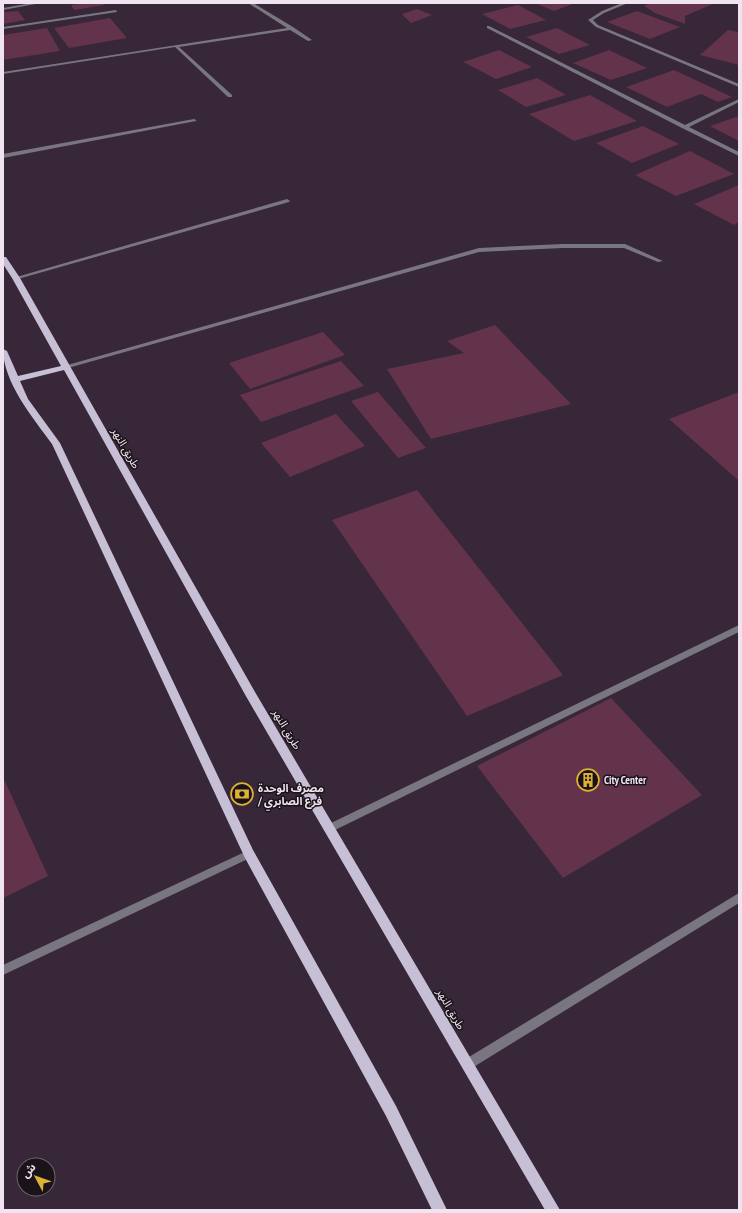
<svg xmlns="http://www.w3.org/2000/svg" width="742" height="1213" viewBox="0 0 742 1213" font-family="'PT Sans Narrow','Noto Sans Arabic',sans-serif">
<style>
.building{fill:#62334b}
.lines{fill:none;stroke-linecap:round;stroke-linejoin:round}
.service{fill:#797681;fill-rule:evenodd}
.minor{fill:#797681;fill-rule:evenodd}
.primary{fill:#c6bfd5;fill-rule:evenodd}
.labels{text-anchor:middle;dominant-baseline:central;stroke-width:3;stroke-linejoin:round;paint-order:stroke}
.street-label{font-size:11px;fill:#efe4ef;stroke:#1a131a}
.poi-label{font-size:11px;font-weight:bold;fill:#efe4ef;stroke:#1a131a;text-anchor:start}
</style>
<rect width="100%" height="100%" fill="#372738"/>
<path class="building" d="M87 3H102L104 5 74 10 71 5Z
M535 3H575L554 11Z
M650 3H715L685 16V24L655 13 644 6Z
M518 5 546 20 510 29 482 14Z
M3 9 5 12 18 11 25 20 3 24Z
M417 9 432 15 411 23 402 14Z
M637 11 680 27 650 39 607 22Z
M110 18 127 38 69 48 54 28Z
M47 28 60 51 3 60V35Z
M557 28 590 45 559 54 526 37Z
M728 30 739 32V65L700 55Z
M499 50 532 67 496 79 463 62Z
M609 50 647 68 611 80 573 63Z
M674 70 732 97 718 102 701 94 667 107 626 87Z
M537 78 566 95 526 107 498 90Z
M590 95 637 121 574 141 529 114Z
M739 116V141L710 126Z
M643 126 679 144 632 163 596 143Z
M690 151 734 174 676 196 635 175Z
M739 185V222L734 225 694 204Z
M495 325 571 404 431 439 387 369 464 353 447 341Z
M323 332 345 355 250 389 229 363Z
M341 361 364 386 261 422 240 395Z
M378 392 426 448 398 458 351 401Z
M739 392V481L669 419Z
M336 414 365 446 290 477 261 443Z
M417 490 563 675 467 716 332 520Z
M611 698 702 795 563 878 477 766Z
M3 777 48 876 3 898Z"/>
<g class="lines">
<path class="service" d="M32 3H41L3 10V8Z
M248 3H253L293 27 312 40 308 41 290 30 179 47 232 95V97H228L175 47 3 74V72L287 28Z
M116 10 117 12 3 29V27Z
M194 119 196 120V121L3 158V154Z
M287 199 290 201 289 202 18 279 13 278Z
M563 244H625L663 261 658 262 624 248H563L479 252 68 368 66 369 63 367 64 366 479 248Z"/>
<path class="minor" d="M622 3H628L604 13 593 20 598 25 739 84V87L596 27 588 20 602 11Z
M487 26H489L685 125 739 99V102L689 127 739 152V156L682 128 487 28Z
M739 625V632L333 831 330 832 327 831 325 828 327 825Z
M249 850 252 851 254 854 252 857 3 975V965Z
M739 893V903L472 1068 468 1070 464 1068 462 1064 464 1060Z"/>
<path class="primary" d="M3 257H6L20 278 255 692 560 1210H545L247 698 64 370 20 381 28 399 60 443 253 850 396 1106 447 1210H432L386 1116 245 858 52 444C33 418 3 382 3 349L7 351 18 376 61 366 12 278 3 264Z"/>
</g>
<defs>
<g id="building-ring" transform="scale(1.15)"><circle r="9.5" fill="#1a131a" stroke="#ddb133" stroke-width="1.5"/><path d="M-4-6H4V6H1V3H-1V6H-4ZM-2.5-4.3h1.7v1.8h-1.7ZM.8-4.3h1.7v1.8H.8ZM-2.5-1h1.7V.8h-1.7ZM.8-1h1.7V.8H.8Z" fill="#ddb133"/></g>
<g id="bank-ring" transform="scale(1.15)"><circle r="9.5" fill="#1a131a" stroke="#ddb133" stroke-width="1.5"/><path d="M-6-4H6V4H-6ZM0-2.3a2.3 2.3 0 1 0 0 4.6a2.3 2.3 0 1 0 0-4.6Z" fill="#ddb133"/></g>
</defs>
<g fill-rule="evenodd">
<use href="#building-ring" x="588" y="780"/>
<use href="#bank-ring" x="242" y="794"/>
</g>
<g class="labels">
<g class="street-label">
<text transform="translate(126 448) rotate(60)">طريق النهر</text>
<text transform="translate(287 729) rotate(59)">طريق النهر</text>
<text transform="translate(451 1009) rotate(60)">طريق النهر</text>
</g>
<g class="poi-label">
<text x="604" y="780">City Center</text>
<text x="258" y="788">مصرف الوحدة<tspan x="258" dy="13">/ فرع الصابري</tspan></text>
</g>
</g>
<rect width="742" height="1213" fill="none" stroke="#efe4ef" stroke-width="8"/>
<g transform="translate(36 1177) rotate(311)"><circle r="19" fill="#1a131a" stroke="#6f676f"/>
<path d="M0-3L7 15L0 10L-7 15Z" fill="#ddb133"/>
<text y="-6" font-size="11" font-weight="bold" text-anchor="middle" fill="#efe4ef">ش</text>
</g>
</svg>
